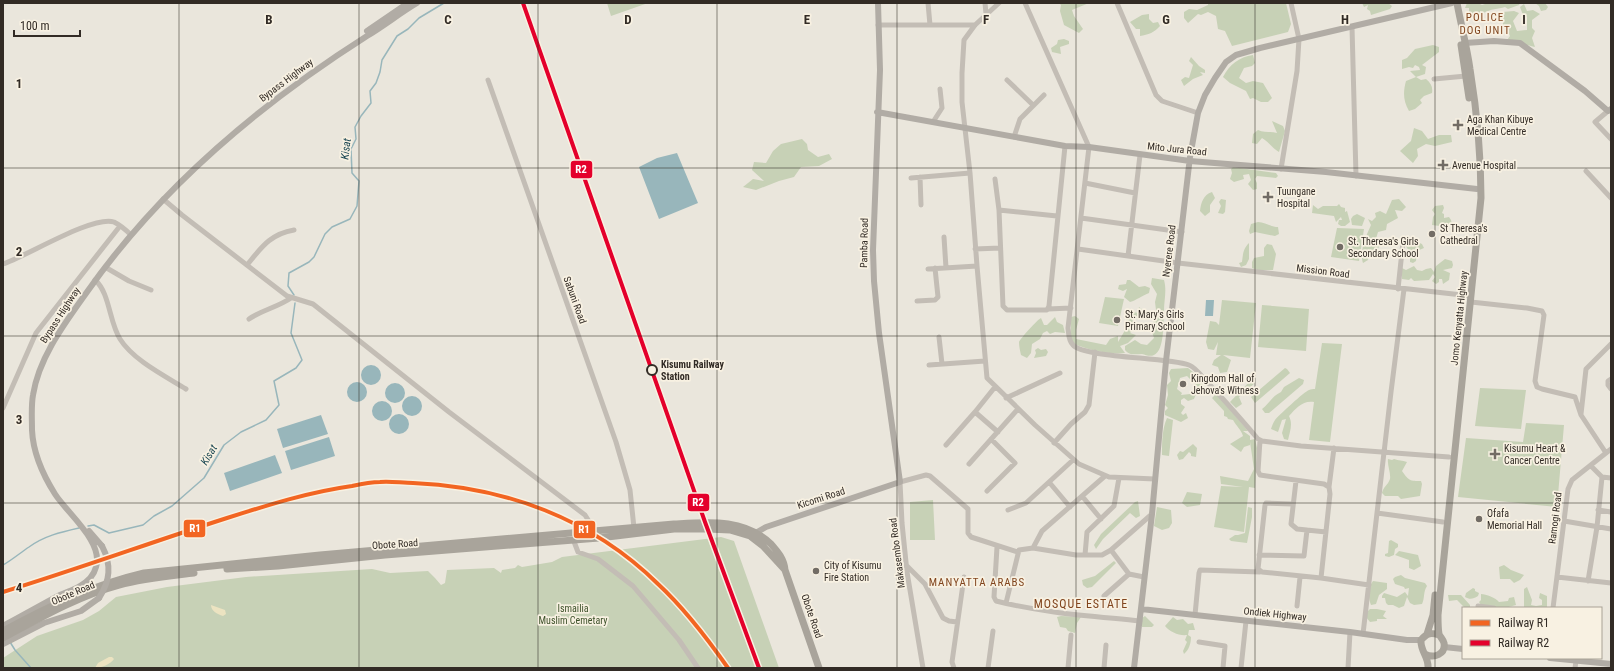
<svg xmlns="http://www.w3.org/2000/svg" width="1614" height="671" viewBox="0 0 1614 671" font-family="'Roboto Condensed',sans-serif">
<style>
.green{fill:#c7d1b6;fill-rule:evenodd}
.sand{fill:#ece3c1}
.water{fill:#98b6bb}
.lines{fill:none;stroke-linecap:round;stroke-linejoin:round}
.stream{stroke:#98b6bb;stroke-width:1.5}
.minor{stroke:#c3bdb5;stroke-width:5}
.major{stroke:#b1aca5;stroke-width:6}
.highway{stroke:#a9a49b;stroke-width:7}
.major-bridge{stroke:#b1aca5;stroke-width:6}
.rail-1-casing{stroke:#f8f1e2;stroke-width:7}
.rail-2-casing{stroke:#f8f1e2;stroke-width:7}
.rail-1{stroke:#f26522;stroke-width:4}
.rail-2{stroke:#e4002b;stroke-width:4}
.grid{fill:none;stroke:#322b25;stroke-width:1;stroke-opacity:0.55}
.poi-dot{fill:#726c65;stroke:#f8f1e2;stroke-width:1.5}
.stop-dot{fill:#f8f1e2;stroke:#322b25;stroke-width:2}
.labels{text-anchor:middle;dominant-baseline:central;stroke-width:3.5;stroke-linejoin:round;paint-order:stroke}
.street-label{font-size:10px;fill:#322b25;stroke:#f8f1e2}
.poi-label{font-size:10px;fill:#322b25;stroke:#f8f1e2;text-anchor:start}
.stop-label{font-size:10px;font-weight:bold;fill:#322b25;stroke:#f8f1e2;text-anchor:start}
.park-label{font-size:10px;fill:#3c5029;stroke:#f8f1e2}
.neighbourhood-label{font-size:11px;letter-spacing:1px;fill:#81451e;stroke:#f8f1e2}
.water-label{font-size:11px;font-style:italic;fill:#1b4753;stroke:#f8f1e2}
.quarter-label{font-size:12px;letter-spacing:1px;fill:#81451e;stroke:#f8f1e2}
.grid-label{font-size:13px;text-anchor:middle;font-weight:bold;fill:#322b25;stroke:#f8f1e2;stroke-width:3.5;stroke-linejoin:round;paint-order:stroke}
.line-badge{stroke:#f8f1e2;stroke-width:1.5}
.badge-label{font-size:11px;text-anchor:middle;font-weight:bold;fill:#fff}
</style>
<rect width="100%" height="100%" fill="#eae6dc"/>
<path class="green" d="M607 3H648L611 16Z
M1059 3H1069L1070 4 1089 3 1072 10 1074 16 1083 29 1079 33 1064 25 1060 11 1061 5Z
M1208 3H1286L1291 24 1288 32 1232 46 1225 31 1218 29 1216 16 1208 12 1201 15 1198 14 1188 23 1184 18V12L1189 9 1197 10 1208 5Z
M1362 3H1388L1392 6 1390 9 1371 15 1370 11 1367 9 1368 5 1364 7Z
M1467 3H1478L1482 5 1488 3H1520L1519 5 1508 9 1505 7C1498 9 1491 9 1483 13L1480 11V16L1476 17 1469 12V8H1465Z
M1535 3H1545L1548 7 1546 10 1541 11 1539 6Z
M1524 4 1527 11 1533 10 1540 14 1532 20V28L1535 31 1532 38 1535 47 1507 40 1510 36 1507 29 1503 27V12L1514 11 1519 13 1513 21 1517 31 1527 30V17L1523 15 1520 7Z
M1149 14V19L1153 23 1158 22 1160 26C1155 32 1148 35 1140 36V29H1136L1130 22 1142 15Z
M1064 39 1069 41V44L1060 47 1061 54 1052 52 1051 48 1057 44 1058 40Z
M1433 45 1439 47V52L1422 65 1426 67 1425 74 1416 77 1421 80 1426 79C1431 83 1433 87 1432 93L1424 96 1420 100 1422 103 1415 109 1409 111C1403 101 1403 92 1406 81L1416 77 1410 71 1420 70 1419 67 1415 65 1413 68 1409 67 1402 69V60L1407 58 1415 49Z
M1253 55 1255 63 1252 66 1244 68 1239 78 1246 83 1253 81 1263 83 1272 98 1268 102H1261L1253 98 1250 99 1246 91 1230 83 1223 77C1229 65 1239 57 1253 55Z
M1191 57 1199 66 1205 70V73L1200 72 1203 75 1193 79 1184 86 1181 80 1185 77 1189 78 1193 65 1189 61Z
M1272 121 1283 126 1285 131 1279 152C1272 148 1269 142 1262 138L1257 144 1252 143 1253 134 1258 130C1264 133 1270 131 1277 133Z
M1414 128 1422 131 1428 139 1439 135H1451L1452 142 1435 146 1426 144 1417 149 1418 156 1413 163 1400 151 1411 141Z
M802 139 807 144 808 150 818 157 829 154 832 159 819 166 801 167 794 177 779 181 756 190 743 187 753 179 764 181 752 170 754 162 766 163 773 151 781 144Z
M1233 167 1276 173 1278 176 1276 178 1257 176 1255 179 1257 183V189L1253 190 1248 184 1251 180 1249 174 1243 175 1244 179 1234 182 1230 179 1232 173 1231 169Z
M1212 192 1215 198 1210 205V212L1205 216 1200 211C1201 203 1203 195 1212 192Z
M1221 199 1226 200 1225 212 1223 214 1218 213 1221 206 1219 202Z
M1399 199 1406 207 1402 211 1395 210 1398 218 1387 224 1386 230 1378 232 1375 242 1379 247 1376 251H1370L1368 260 1363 263C1359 252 1366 236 1371 225L1368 219 1372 221 1376 217 1375 213 1380 211 1386 214 1392 200Z
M1339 204 1341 207 1345 208V212L1347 211 1350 222 1345 226H1341L1338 224 1339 220H1342L1341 217 1336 222 1334 216 1312 213 1313 205 1318 209 1323 206H1337Z
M1443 205 1444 208 1442 213 1444 214V218L1449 217 1451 220 1452 225 1448 227 1432 225 1433 217 1435 214 1432 210 1435 206Z
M1357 214 1365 218 1362 226 1352 225 1351 219 1353 216Z
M1258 222C1265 222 1270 227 1278 227L1279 234 1275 236 1255 232 1250 234 1249 231 1251 224Z
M1337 228 1364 229 1359 261 1331 257Z
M1410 239 1422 244 1424 248 1417 251 1416 261 1413 263 1410 262V252L1405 245Z
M1249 243V259L1246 265 1241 267 1239 263 1242 262C1243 254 1243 249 1249 243Z
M1267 244 1272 245 1276 254 1273 270H1257L1252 268V262L1254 258 1264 256V248Z
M1445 259 1452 261 1453 265 1452 268 1443 270 1450 273 1449 280 1443 284 1442 279H1439V282L1436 284 1432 281 1435 277 1433 274 1429 280 1414 281 1411 278 1409 280 1402 279V268L1406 270 1414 266 1417 270 1422 271 1426 269 1431 268 1434 272 1436 266Z
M1152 278 1164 280C1167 291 1164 300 1164 311 1163 321 1165 350 1154 355 1150 357 1146 355 1142 354 1135 354 1130 356 1125 350V346L1135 340 1141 344 1147 345 1154 338 1152 332 1154 326 1153 318 1156 310 1155 302 1157 294 1151 284Z
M1127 280H1130L1139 287 1145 286 1150 288 1149 293C1141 296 1137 300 1130 302L1124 297 1127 289 1123 291 1118 289 1119 285 1126 284Z
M1105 297 1124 299 1118 326 1099 323Z
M1222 300 1256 303 1250 358 1223 355 1231 360 1227 372 1220 373 1218 367 1212 365 1214 360 1221 355H1216L1218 342 1214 350 1208 349 1206 342 1210 321 1216 322 1219 325Z
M1262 305 1309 309 1306 351 1258 347Z
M1139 307 1143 310 1142 315 1132 317 1133 323 1139 326 1133 330 1130 333 1136 335 1128 343 1120 346 1125 353C1111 355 1088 350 1074 344L1071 339V317L1075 316 1079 319 1076 330V339L1106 345 1110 339 1118 336V342L1124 332 1128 311 1138 313Z
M1055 317 1057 322 1063 325 1065 333 1055 332 1050 334 1047 331 1043 333 1040 339 1032 344 1031 353 1027 358 1021 355C1020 351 1019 346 1019 342 1020 339 1038 319 1041 318L1044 325H1047Z
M1322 343 1342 344 1330 442 1309 440 1314 402C1303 400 1296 408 1289 416 1293 424 1290 431 1288 440L1284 439 1282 433 1286 419 1282 420 1278 432 1271 429C1272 426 1273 423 1275 420 1278 416 1305 391 1309 390 1311 389 1313 389 1315 389Z
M1038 348 1041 350 1046 349 1048 352 1046 356 1034 358 1036 353 1035 350Z
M1188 368 1203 380V391L1196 394 1194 399 1188 401 1184 398 1181 400V404L1185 407 1181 413 1183 415 1186 413 1188 418 1181 422 1165 415V411L1168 408 1165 405 1168 395 1167 385 1171 381 1169 373 1171 369ZM1187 376 1190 379H1195L1194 392 1190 394 1181 395 1182 393 1177 389 1180 378Z
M1285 368 1287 369 1290 373 1255 403 1251 397Z
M1299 378 1304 380 1303 384 1269 413H1265L1262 409C1270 403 1272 396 1281 392L1284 387Z
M1252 379 1255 383 1239 397 1242 404 1236 408 1230 402Z
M1480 388 1526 390 1521 429 1475 426Z
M1215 395H1218L1248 431H1243L1250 436V440L1255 439 1257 448 1255 488 1249 487 1244 532 1214 527 1221 486 1243 487 1221 484 1220 476 1248 481 1254 469 1250 442V445L1244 447 1241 452 1230 444 1243 436C1241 429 1236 426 1233 420L1228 419 1227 417 1224 416V411L1212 398Z
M1167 418 1173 420 1169 456 1162 455C1162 443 1162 429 1167 418Z
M1526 423 1564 425 1557 507 1458 497 1466 438 1523 442Z
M1193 444 1197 448 1196 457 1191 456V454L1189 452 1183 459 1179 460 1177 455 1180 451 1183 452Z
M1388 459 1392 460 1394 459C1399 461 1402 460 1407 462L1402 471C1409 481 1410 481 1421 481L1422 484 1420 496 1401 499 1398 496H1385L1382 493C1383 487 1388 485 1390 479 1391 473 1387 465 1388 459Z
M1187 492 1202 494 1200 505 1187 507 1182 503Z
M933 500 935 540H910V502Z
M1138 501 1140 516 1136 518 1130 513 1103 539 1096 549 1094 545 1101 534 1135 502Z
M1157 507 1171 510 1172 523 1169 528 1162 530 1154 526Z
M1248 507 1252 508V517L1247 543 1231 541 1229 539 1235 535H1238L1245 533Z
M721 537 734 541 779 668H3V658L37 636 83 620 99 611 116 597 167 587 246 577 372 569 390 573 428 571 435 578 441 585 445 583 447 570 494 568 501 573 502 570 515 568 518 565 522 567 552 562 562 557Z
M1391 540 1398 544V547L1395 549 1394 555 1389 557 1385 556V554L1388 553 1389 541Z
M1399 551 1418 555 1421 566 1414 570 1409 568V560L1395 555Z
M1114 561 1116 563 1092 587 1087 588 1083 585 1082 580 1095 576Z
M1504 565 1511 570 1524 575 1520 580 1514 583 1510 579H1500L1499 567Z
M1401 575 1405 578 1425 583 1427 586C1423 592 1425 598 1422 604L1414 605 1410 603 1407 597 1404 606 1399 608 1393 605H1388L1386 603 1385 598H1382V596L1384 593 1397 597 1405 592 1408 596 1409 588 1405 589 1404 587 1395 584 1393 579 1395 577Z
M1373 581 1387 583V589L1379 595 1376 604 1371 605C1368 598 1368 587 1373 581Z
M1527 587 1532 600 1531 605 1536 606 1542 605V600L1539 598 1540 593 1547 596V608H1524V589Z
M1473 588 1475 589V591L1479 593 1478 596C1473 599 1470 600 1465 597L1466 593Z
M1481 594C1486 594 1496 598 1499 602L1508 601 1509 598 1514 597 1516 605 1505 608H1483L1479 602 1481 600Z
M1448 595H1461L1470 605V608L1464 607 1457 600 1449 601Z
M1370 609H1377L1386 611 1383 616 1387 619H1377V621L1370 622 1366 617 1367 612Z
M1061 616 1081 617 1077 623 1075 633 1068 631 1066 628 1060 627 1057 617Z
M1145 616 1154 625 1152 627H1142V618Z
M1173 617 1177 620 1183 619 1188 624 1193 623 1195 630H1189L1188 635 1191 637C1191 643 1189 650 1184 654L1183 651 1187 642 1185 640 1187 635C1179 636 1170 632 1165 626Z"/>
<path class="sand" d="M211 605 225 610 226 614 223 616C217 614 211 611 211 605Z
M109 657H112L114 659C111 664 101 668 95 668L98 663Z"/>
<path class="water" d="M677 153 698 203 659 219 639 167 657 158Z
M1206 300H1214L1213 316H1205Z
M361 375a10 10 0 1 1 20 0a10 10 0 1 1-20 0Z
M347 392a10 10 0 1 1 20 0a10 10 0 1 1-20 0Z
M385 393a10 10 0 1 1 20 0a10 10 0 1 1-20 0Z
M402 406a10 10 0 1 1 20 0a10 10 0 1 1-20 0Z
M372 411a10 10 0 1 1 20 0a10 10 0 1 1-20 0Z
M389 424a10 10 0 1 1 20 0a10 10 0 1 1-20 0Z
M321 415 328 434 283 448 277 429Z
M329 437 335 456 291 470 285 451Z
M275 455 282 473 230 491 224 473Z"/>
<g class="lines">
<path class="stream" d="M294 295 288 286 289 273 309 262 314 257 325 234 332 227 350 219 357 206 359 181 352 173 351 149 356 139 355 127 361 116 371 103 370 91 376 83 380 72 382 60 397 36 408 29 419 18 444 3
M88 526 94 525 109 533 143 525 154 516 172 506 204 478 224 445 241 432 266 420 279 405 274 381 296 368 302 360 291 333 295 303
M3 565C12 560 20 553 29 547 44 536 61 532 79 528
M10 642 15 650 31 668"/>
<path class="minor" d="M928 3 930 25
M985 3 986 14
M999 3 975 25 964 40 962 73V102L970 173 977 266 987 378 1035 425 1079 464 1109 477 1155 479
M1025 3 1089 147 1068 328C1069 334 1068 340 1073 345 1085 358 1166 357 1189 365 1195 367 1201 375 1205 380 1224 399 1241 419 1258 439L1262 441 1301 446 1449 457
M1117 3 1156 95 1162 101 1198 113
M878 25H975
M1352 27 1356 176
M1434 79 1466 76
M488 80 616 442 630 490 634 528
M1007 80 1033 105
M1608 111 1595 122 1611 139
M933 122 942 108 940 89
M1014 137 1020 119 1044 95
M1281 169 1297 71 1299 39 1291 3
M1586 171 1611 198
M920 177 921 205
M911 178 970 173
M995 179 999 210 1003 306 1007 310H1047L1049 306 1065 146
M1085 183 1135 193
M163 199 182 215 287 296 313 304 449 412 585 515 597 534
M999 210 1057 216
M1081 218 1182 232
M944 237 946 268
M975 249 1000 248
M1078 249 1178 263 1471 296
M1128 256 1140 155
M3 264C27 256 93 215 114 222 120 225 126 230 131 235
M247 265C261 248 270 234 294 230
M105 267 129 281 151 290
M928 269 977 266
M95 280C110 293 109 322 120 339 133 360 165 376 186 389
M1398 289 1403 242
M917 301 935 300 938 297 935 268
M1471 302 1527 308 1542 311 1544 315 1535 381 1537 387 1542 389 1575 397 1581 415 1606 453
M1048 309 1071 308
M249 319C262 310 278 307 291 298
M939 337 942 364
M929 365 985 361
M1611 379 1608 381V385L1611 389
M995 387 975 412 998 432
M1006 398 1060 373
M3 408 36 333 120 226
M1581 414 1586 369 1611 344
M1260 440 1258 471 1260 475 1324 484 1329 487 1330 494 1321 578 1369 585
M1054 443 1071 424 1085 412 1089 405 1095 352
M946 445 975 412
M969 464 1018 409
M1591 466 1602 477 1611 478
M1296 481 1291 524 1297 529 1326 532
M1329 487 1334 448
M987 491 1015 463 991 439
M1082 496 1101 519
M1292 504 1266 503 1265 505 1258 569 1262 572 1321 578
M1070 507 1049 482 1073 460
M1008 510 1026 503 1049 482
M1598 510 1611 512
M1377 513 1443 522
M1564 521 1611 529
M573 539 578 552 598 559 633 586 679 640 698 668
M997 547 994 597 996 601C1043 613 1092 616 1140 621
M1033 548 1042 531 1105 476
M1111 550 1129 574 1144 577
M1085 555 1087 532 1114 506 1119 478
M1259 555 1304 556 1307 530
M907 566 925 584 943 618 949 621 957 622
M1557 577 1611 583
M1588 581 1597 527 1602 477
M1104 596 1129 574
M1006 603 1019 550 1033 548 1076 555H1102L1111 550 1152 514
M1297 606 1300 577
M1478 606 1494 608
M1553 608 1568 489 1572 480 1611 449
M1195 615 1199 573 1200 570 1260 572
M1363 634 1391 392 1404 289
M1199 642 1225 646 1223 668
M923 668 907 572 902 523 900 482 926 475 930 476 968 509V533L971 537 1018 552
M954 668 952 662 964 577
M988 668 993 631
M1068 668 1071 635
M1104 668 1106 645
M1241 668 1246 621
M1348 668 1350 632
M1575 668 1576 661"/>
<path class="major" d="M367 31 408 3
M1465 43 1494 41 1520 43 1585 91 1608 111 1611 109
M877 112 1065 146 1089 147 1190 161 1326 172 1477 189
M89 531 102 546
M752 535 766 527 900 482 879 333 874 281 873 250 880 70 878 3
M1141 609 1350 632 1407 640H1421
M3 626C22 616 41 605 60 595 66 592 74 590 80 586 87 582 94 575 96 567 104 542 67 513 55 494 43 475 33 452 32 430 32 418 31 406 33 395 39 357 65 323 87 292 160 188 260 104 367 36 384 26 400 13 417 3
M3 644 44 623 81 611 99 598
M1444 647 1463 649
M1550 658 1611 664
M1134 668 1152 514 1166 361 1190 157 1198 113 1205 95 1215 78 1226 62 1236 55 1260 48 1452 3"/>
<path class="highway" d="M1461 45 1469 98
M227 569 278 566 385 555 599 538 674 529H708L730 530 750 536 763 546 785 570
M3 631C49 606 93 585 144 573L320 555 674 524C708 522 744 518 771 544 778 552 784 559 785 570L819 668
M1427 634 1433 615 1435 595
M3 638C40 618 78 596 119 585 144 578 169 576 194 573
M1425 654C1434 659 1446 654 1444 643 1443 639 1440 637 1439 634 1438 629 1438 621 1438 615L1481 198C1481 154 1477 112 1470 69 1467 47 1461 25 1457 3
M1428 668C1429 657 1420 651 1421 640 1427 633 1431 632 1439 635"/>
<path class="major-bridge" d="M99 598C110 581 112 565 102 546"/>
<g class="rail-1-casing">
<path id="rail-1" d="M3 592C78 569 152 542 227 518 268 505 309 492 352 486 361 484 371 482 380 482 391 481 402 483 413 483 505 487 591 518 658 584 685 609 707 638 728 668"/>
</g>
<g class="rail-2-casing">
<path id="rail-2" d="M523 3 705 522 759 668"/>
</g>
<use href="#rail-1" class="rail-1"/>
<use href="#rail-2" class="rail-2"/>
</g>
<path class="grid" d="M179 3V668M359 3V668M538 3V668M717 3V668M897 3V668M1076 3V668M1255 3V668M1435 3V668M3 168H1611M3 336H1611M3 503H1611"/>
<g class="poi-dot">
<path d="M1456 119h4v4h4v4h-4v4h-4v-4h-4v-4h4z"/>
<path d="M1441 159h4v4h4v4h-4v4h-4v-4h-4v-4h4z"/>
<path d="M1266 191h4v4h4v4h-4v4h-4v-4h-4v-4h4z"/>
<circle cx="1432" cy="234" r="4"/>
<circle cx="1340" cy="247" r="4"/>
<circle cx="1117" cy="320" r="4"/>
<circle cx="1183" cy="384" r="4"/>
<path d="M1493 448h4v4h4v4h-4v4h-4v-4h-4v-4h4z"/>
<circle cx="1479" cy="519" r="4"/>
<circle cx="816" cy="571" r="4"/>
</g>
<circle class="stop-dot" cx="652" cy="370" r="5"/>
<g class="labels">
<g class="street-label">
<text transform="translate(286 80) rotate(-37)">Bypass Highway</text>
<text transform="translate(1177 149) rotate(6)">Mito Jura Road</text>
<text transform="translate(864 243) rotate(-89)">Pamba Road</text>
<text transform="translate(1169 251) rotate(-83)">Nyerere Road</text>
<text transform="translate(1323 271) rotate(7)">Mission Road</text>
<text transform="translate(575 300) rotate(70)">Sabuni Road</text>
<text transform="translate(60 315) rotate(-57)">Bypass Highway</text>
<text transform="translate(1459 318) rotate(-84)">Jomo Kenyatta Highway</text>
<text transform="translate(821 498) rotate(-18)">Kicomi Road</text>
<text transform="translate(1555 518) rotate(-83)">Ramogi Road</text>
<text transform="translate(395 544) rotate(-4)">Obote Road</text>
<text transform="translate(897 553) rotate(-97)">Makasembo Road</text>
<text transform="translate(73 593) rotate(-23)">Obote Road</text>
<text transform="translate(1275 614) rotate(6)">Ondiek Highway</text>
<text transform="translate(812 616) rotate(71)">Obote Road</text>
</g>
<g class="poi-label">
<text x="1467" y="119">Aga Khan Kibuye<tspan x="1467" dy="12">Medical Centre</tspan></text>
<text x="1452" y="165">Avenue Hospital</text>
<text x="1277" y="191">Tuungane<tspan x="1277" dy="12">Hospital</tspan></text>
<text x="1440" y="228">St Theresa's<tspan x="1440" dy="12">Cathedral</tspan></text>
<text x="1348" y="241">St. Theresa's Girls<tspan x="1348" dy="12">Secondary School</tspan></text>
<text x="1125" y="314">St. Mary's Girls<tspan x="1125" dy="12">Primary School</tspan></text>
<text x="1191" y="378">Kingdom Hall of<tspan x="1191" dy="12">Jehova's Witness</tspan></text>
<text x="1504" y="448">Kisumu Heart &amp;<tspan x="1504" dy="12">Cancer Centre</tspan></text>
<text x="1487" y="513">Ofafa<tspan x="1487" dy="12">Memorial Hall</tspan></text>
<text x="824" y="565">City of Kisumu<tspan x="824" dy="12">Fire Station</tspan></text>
</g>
<g class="stop-label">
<text x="661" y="364">Kisumu Railway<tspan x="661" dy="12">Station</tspan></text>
</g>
<g class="park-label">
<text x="573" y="608">Ismailia<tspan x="573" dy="12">Muslim Cemetary</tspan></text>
</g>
<g class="neighbourhood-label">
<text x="1485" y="17">POLICE<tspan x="1485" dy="13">DOG UNIT</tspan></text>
<text x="977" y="582">MANYATTA ARABS</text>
</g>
<g class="water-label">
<text transform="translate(346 149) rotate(-83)">Kisat</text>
<text transform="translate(209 455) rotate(-59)">Kisat</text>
</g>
<g class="quarter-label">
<text x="1081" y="604">MOSQUE ESTATE</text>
</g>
</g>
<g class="grid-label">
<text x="269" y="24">B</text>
<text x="448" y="24">C</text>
<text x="628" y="24">D</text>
<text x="807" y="24">E</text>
<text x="986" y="24">F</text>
<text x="1166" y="24">G</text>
<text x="1345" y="24">H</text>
<text x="1524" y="24">I</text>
<text x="19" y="88">1</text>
<text x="19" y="256">2</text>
<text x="19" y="424">3</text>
<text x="19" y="592">4</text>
</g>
<g class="line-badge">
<rect x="570" y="160" width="23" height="19" rx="4" fill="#e4002b"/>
<rect x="687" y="493" width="23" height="19" rx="4" fill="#e4002b"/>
<rect x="183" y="519" width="23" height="19" rx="4" fill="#f26522"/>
<rect x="573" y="520" width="23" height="19" rx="4" fill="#f26522"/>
</g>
<g class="badge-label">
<text x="581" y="173">R2</text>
<text x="698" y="506">R2</text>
<text x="195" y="532">R1</text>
<text x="584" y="533">R1</text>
</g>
<rect width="1614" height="671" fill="none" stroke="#322b25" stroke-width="8"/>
<rect x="1462" y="607" width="140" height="52" fill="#f8f1e2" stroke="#a9a296"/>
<rect x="1470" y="620" width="20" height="6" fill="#f26522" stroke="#a9a296"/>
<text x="1498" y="627" font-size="12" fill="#322b25">Railway R1</text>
<rect x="1470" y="640" width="20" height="6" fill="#e4002b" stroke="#a9a296"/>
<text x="1498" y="647" font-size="12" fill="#322b25">Railway R2</text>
<path d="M14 30v6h66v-6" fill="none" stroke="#322b25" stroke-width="2"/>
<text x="20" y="30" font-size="12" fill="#322b25" stroke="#f8f1e2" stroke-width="3" paint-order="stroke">100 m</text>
</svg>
